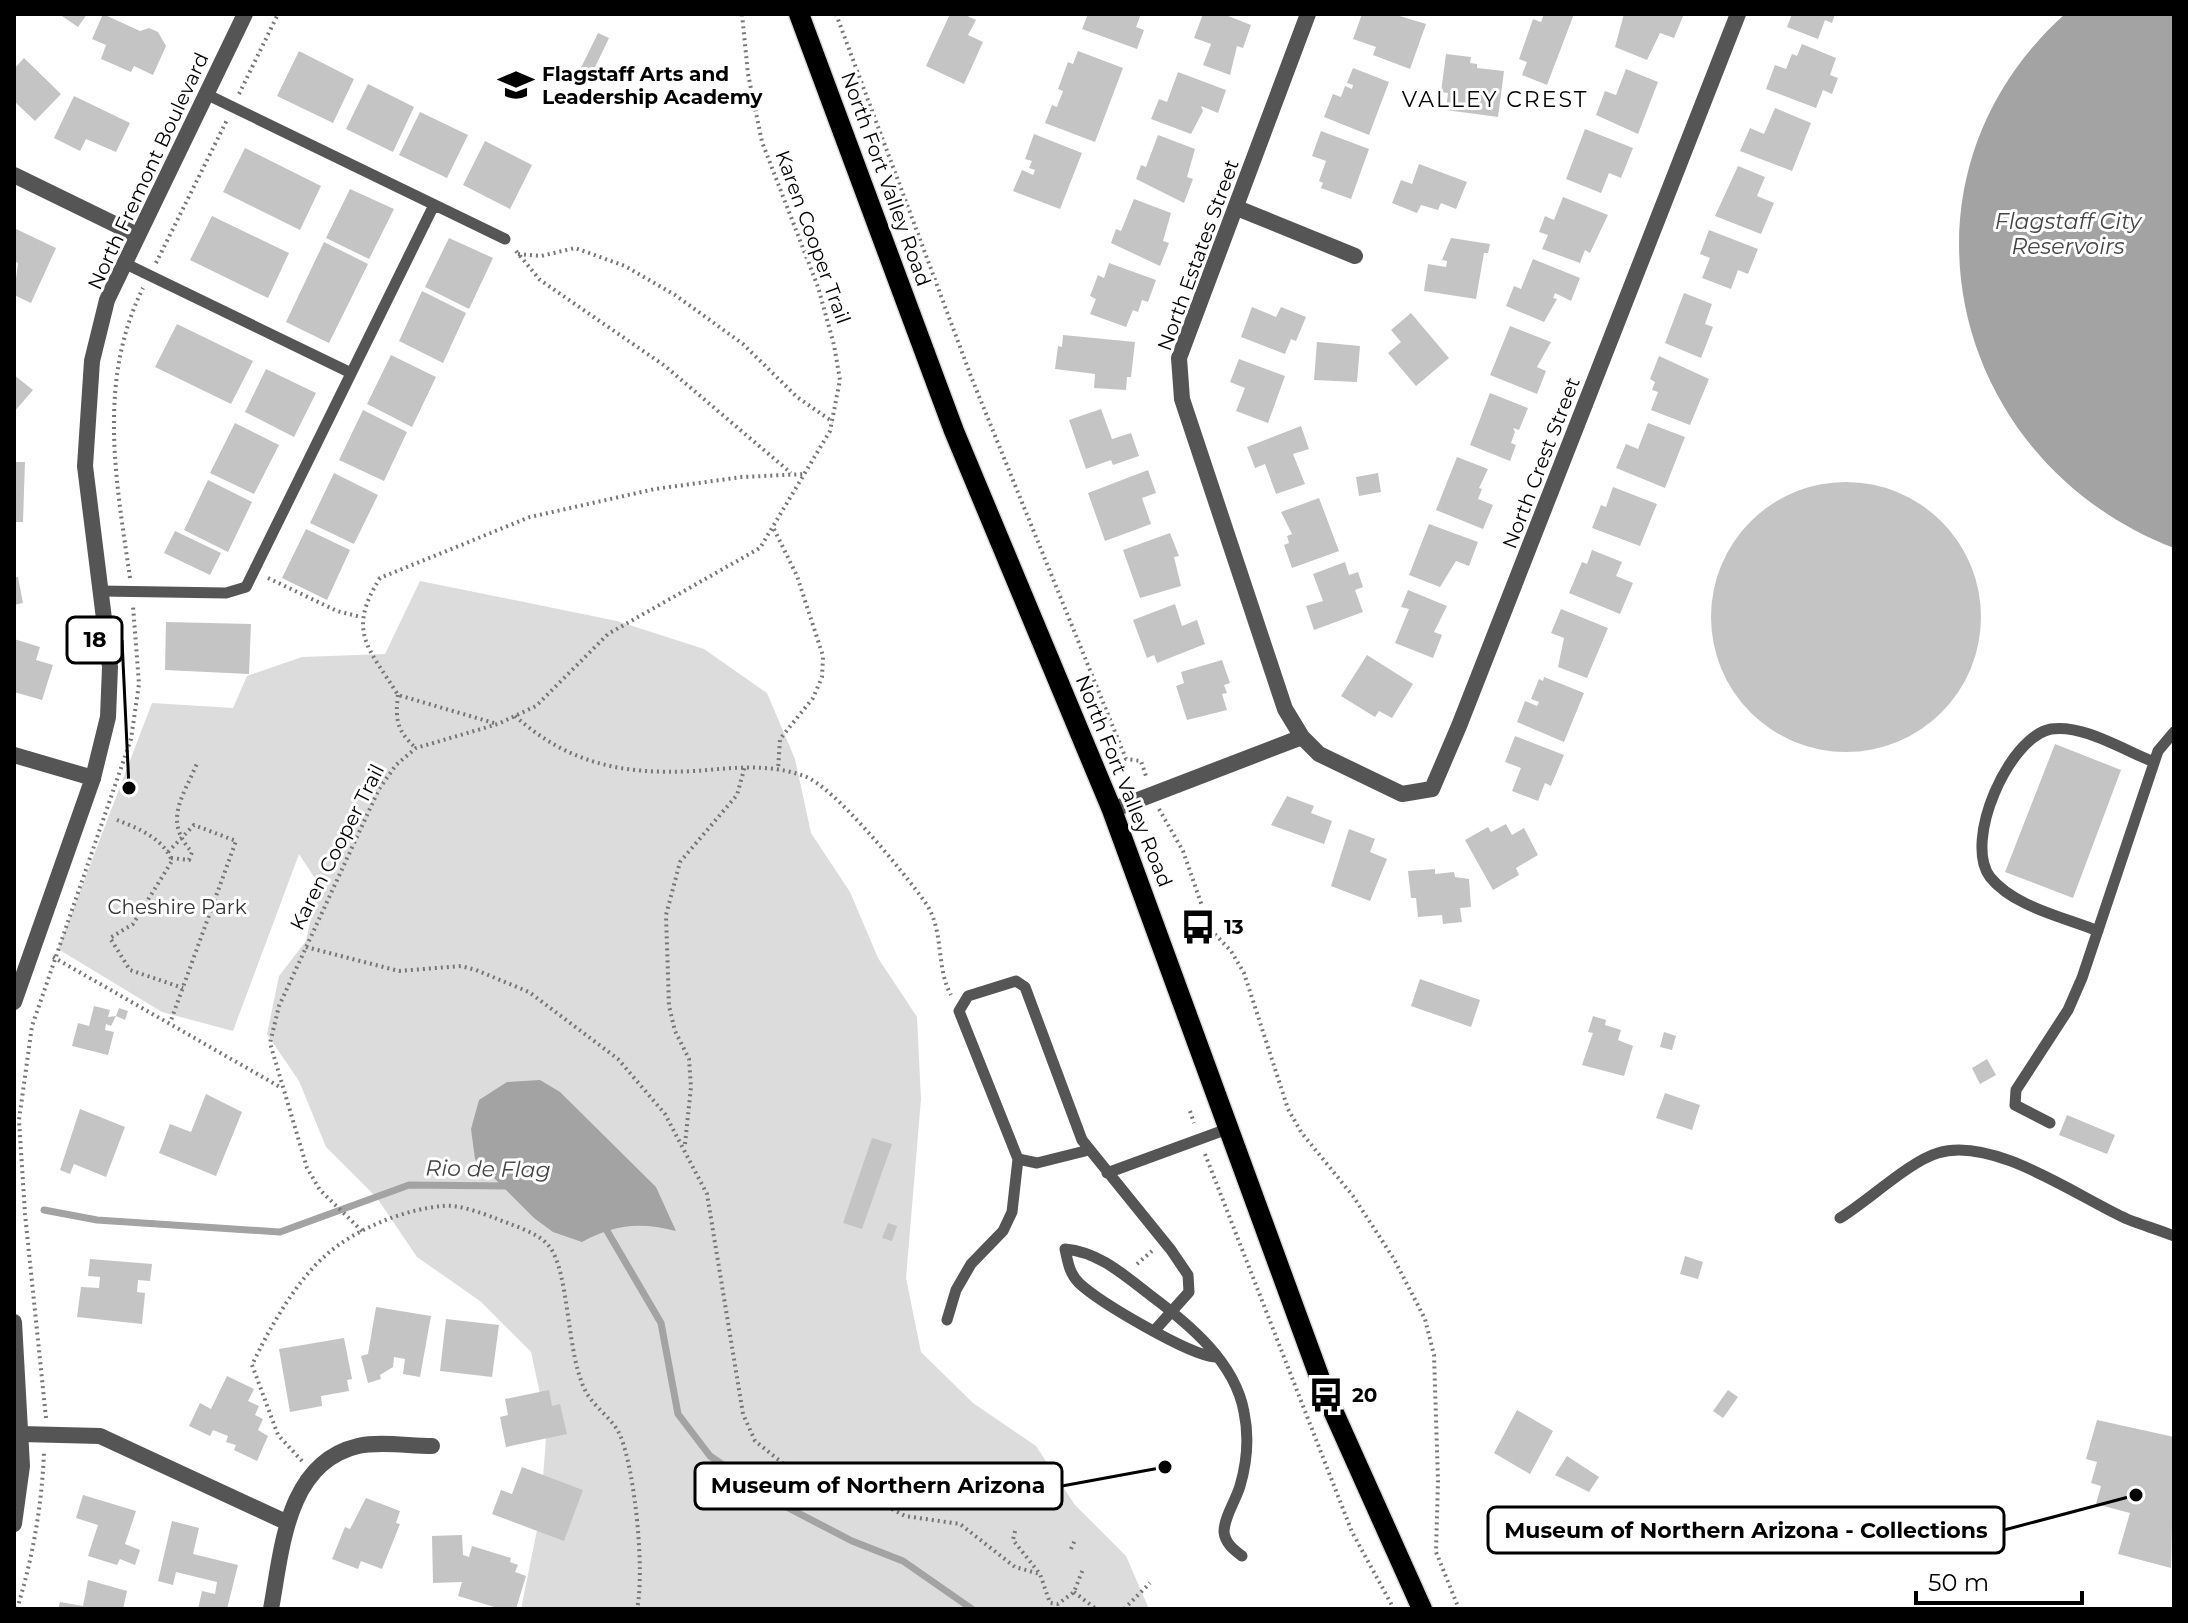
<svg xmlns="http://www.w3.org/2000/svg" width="2188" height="1623" viewBox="0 0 2188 1623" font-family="Montserrat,sans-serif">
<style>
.green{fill:#dcdcdc}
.water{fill:#a3a3a3}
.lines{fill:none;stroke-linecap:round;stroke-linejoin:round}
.stream{stroke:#a3a3a3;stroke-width:7}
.building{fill:#c4c4c4}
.primary-casing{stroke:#dbdbdb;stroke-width:23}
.path{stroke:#777;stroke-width:4;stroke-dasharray:2 4;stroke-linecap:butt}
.service{stroke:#555;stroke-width:11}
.minor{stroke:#555;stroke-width:16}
.tertiary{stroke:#555;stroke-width:16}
.primary{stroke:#000;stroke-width:20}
.labels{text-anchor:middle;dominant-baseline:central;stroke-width:6;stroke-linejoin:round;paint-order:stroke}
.poi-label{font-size:20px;font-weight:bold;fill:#000;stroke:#fff;text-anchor:start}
.street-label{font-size:20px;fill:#000;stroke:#fff}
.park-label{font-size:20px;fill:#333;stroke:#fff}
.neighbourhood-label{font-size:22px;letter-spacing:2px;fill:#000;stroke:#fff}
.water-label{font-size:22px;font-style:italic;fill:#444;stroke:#fff}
.leader{fill:none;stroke:#000;stroke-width:3}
.callout-dot{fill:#000;stroke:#fff;stroke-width:3}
.callout{fill:#fff;stroke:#000;stroke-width:3}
.callout-label{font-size:22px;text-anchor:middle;font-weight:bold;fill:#000}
</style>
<rect width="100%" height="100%" fill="#fff"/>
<path class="green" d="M420 581 617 621 704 649 767 693 795 759 811 833 850 892 878 958 917 1017 921 1099 906 1278 921 1352 973 1403 1036 1446 1075 1505 1126 1556 1149 1609H521L540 1515 547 1426 531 1352 480 1301 417 1257 377 1198 326 1147 299 1081 267 1034 279 976 306 941 318 883 299 854 233 1031 162 1012 58 949 152 703 233 708 247 676 302 657 385 654Z"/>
<path class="water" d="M2065 14H2174V548C1949 462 1881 179 2065 14Z
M540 1080 560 1092 656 1187 676 1231C640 1222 615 1224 582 1242L553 1232 534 1218 475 1159 471 1129 479 1100 507 1082Z"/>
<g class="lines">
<path class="stream" d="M44 1210 97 1220 280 1232 409 1185 508 1186
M603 1224 661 1323 678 1414 710 1456 775 1501 852 1541 903 1561 972 1609"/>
</g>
<path class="building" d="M59 14H87L78 27Z
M103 14 140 31 149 28 158 32 166 46 153 75 134 66 131 72 101 59 106 45 92 39Z
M950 14H963L976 20 968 35 983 42 964 84 926 66Z
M1088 14H1141L1136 27 1144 30 1137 49 1082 29Z
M1203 14H1223L1251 25 1243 48 1237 46 1230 75 1203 65 1211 44 1194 38Z
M1362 14H1393L1426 24 1410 69 1373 55 1376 47 1353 39Z
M1544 14H1574L1547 85 1522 75 1527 62 1519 59 1533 19 1541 22Z
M1624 14H1684L1674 38 1660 33 1647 60 1615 47Z
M1792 14H1835L1832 23 1825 20 1818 39 1787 27Z
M598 33 609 38 586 86 575 80Z
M1802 44 1836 58 1830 75 1838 78 1832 94 1823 90 1816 108 1766 89 1775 65 1786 69 1792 54 1797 56Z
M299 51 354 79 333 123 277 96Z
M1078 51 1123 68 1095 142 1045 123 1052 105 1057 107 1063 91 1058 89 1068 62 1073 64Z
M1446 54 1471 57 1470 63 1477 64V68L1504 71 1498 117 1446 110 1448 93 1441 92Z
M24 58 61 94 35 121 14 101V69Z
M1353 68 1389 82 1369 135 1324 117 1333 94 1341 97 1345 86 1352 89 1353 85 1347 83Z
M1626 69 1658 82 1638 134 1596 115 1605 91 1616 95Z
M1178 72 1226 90 1218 113 1201 106 1203 111 1191 134 1151 119 1159 99 1167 102Z
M368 84 414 107 393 152 346 129Z
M74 96 130 123 116 152 86 139 80 151 54 138Z
M1775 108 1811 123 1792 171 1740 151 1750 128 1764 134Z
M420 112 468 135 447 178 399 155Z
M1585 129 1633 148 1621 178 1609 173 1601 193 1566 179Z
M1321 131 1369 149 1351 199 1321 188 1323 183 1319 181 1326 161 1312 156Z
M1034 134 1082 153 1060 209 1013 191 1022 170 1033 175 1035 170 1029 168 1032 161 1025 159Z
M1158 135 1195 149 1187 177 1193 179 1184 203 1136 179 1141 165 1146 167Z
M485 141 532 165 510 209 463 185Z
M245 148 321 186 300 230 223 192Z
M1419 164 1467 182 1456 209 1441 203 1438 210 1421 205 1417 213 1392 203 1401 180 1412 184Z
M1738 166 1765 177 1757 196 1774 203 1761 234 1715 216Z
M350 189 394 209 369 259 326 238Z
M1563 197 1608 215 1590 253 1585 250 1580 263 1542 249 1548 235 1539 232 1545 216 1554 220Z
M1134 199 1171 213 1163 241 1169 243 1160 266 1111 243 1116 229 1121 231Z
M212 216 289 253 268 298 190 260Z
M14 228 56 248 31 303 14 295 18 263 14 261Z
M1709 230 1758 249 1748 274 1738 270 1731 289 1702 278 1710 258 1700 254Z
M449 238 493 258 469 309 425 287Z
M1451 238 1490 244 1488 253H1484L1476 299 1424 291 1428 264 1446 267 1447 261 1442 260Z
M324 242 368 264 329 343 286 322Z
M1533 259 1580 278 1571 301 1555 293 1553 298 1557 299 1544 322 1506 306 1514 286 1521 289Z
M1109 263 1156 280 1148 302 1142 300 1138 312 1133 310 1126 327 1090 314 1096 299 1090 296 1098 275 1104 278Z
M422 291 466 313 443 363 399 341Z
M1684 293 1712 304 1705 324 1713 327 1701 358 1665 343Z
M1252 307 1276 317 1281 307 1306 317 1296 341 1291 339 1285 354 1241 337Z
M1411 313 1449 358 1416 386 1388 353 1401 342 1391 330Z
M177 324 253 361 231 404 155 367Z
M1510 326 1551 342 1537 367 1546 371 1537 394 1490 375Z
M1063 335 1135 342 1131 377H1127L1126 390 1094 388 1095 374 1055 369 1058 346 1062 347Z
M1317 342 1360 346 1357 382 1314 380Z
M391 355 436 377 412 427 367 404Z
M1659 356 1709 379 1690 425 1651 410 1658 392 1652 390 1655 382 1650 379Z
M1239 359 1285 376 1268 423 1236 411 1245 388 1230 382Z
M266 369 316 393 294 437 245 412Z
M14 375 33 390 14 412Z
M1490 393 1528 408 1519 430 1513 428 1515 432 1511 443 1516 445 1510 461 1470 445Z
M1101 409 1112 439 1131 433 1139 456 1113 465 1111 460 1086 469 1069 420Z
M363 410 407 432 384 481 339 460Z
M235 423 279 445 254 494 210 473Z
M1648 423 1685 437 1665 488 1616 468 1626 444 1638 449Z
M1301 426 1309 449 1293 454 1305 484 1276 494 1265 464 1255 468 1247 447Z
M1457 457 1488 469 1479 488 1482 489 1478 499 1493 505 1483 529 1436 510Z
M14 462H25L23 522H14Z
M1148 470 1156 493 1142 498 1151 524 1105 541 1088 493Z
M334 473 378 495 354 544 310 523Z
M1378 473 1381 492 1359 496 1356 477Z
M208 480 252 502 228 552 184 530Z
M1711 617a135 135 0 1 1 270 0a135 135 0 1 1-270 0Z
M1613 487 1657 504 1640 546 1592 528 1601 505 1606 507Z
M1319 498 1339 551 1292 568 1284 545 1289 543 1287 536 1292 534 1281 512Z
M1429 524 1478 542 1469 566 1456 561 1440 587 1409 575Z
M306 529 350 550 327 600 282 578Z
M175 531 221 553 210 575 164 553Z
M1170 533 1179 556 1174 557 1181 586 1140 598 1123 550Z
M1592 550 1622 562 1616 576 1633 583 1620 614 1569 593 1582 562 1587 564Z
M1345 562 1349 575 1358 572 1363 587 1355 590 1363 612 1314 630 1306 606 1323 601 1313 574Z
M14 577H18L23 603 14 605Z
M1408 590 1447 606 1434 632 1442 635 1433 658 1395 643 1409 609 1401 607Z
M1175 604 1182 626 1197 620 1205 644 1157 663 1154 655 1147 658 1133 620Z
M1561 609 1608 628 1587 678 1558 667 1564 638 1551 633Z
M166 622 251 624 249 674 165 670Z
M14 639 40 647 36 660 53 665 42 700 14 692Z
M1367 655 1413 684 1392 718 1379 711 1375 717 1341 696Z
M1222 660 1230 683 1224 685 1227 693 1222 694 1227 710 1187 720 1176 686 1184 683 1181 672Z
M1544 677 1584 693 1564 742 1517 722 1525 701 1537 706 1539 702 1531 699 1539 679 1543 681Z
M1515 736 1564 755 1551 786 1545 783 1538 801 1512 791 1521 768 1505 762Z
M2055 744 2121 770 2073 898 2005 872Z
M1287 796 1314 806 1311 813 1332 821 1324 844 1271 825Z
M1506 824 1512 835 1524 828 1538 855 1516 868 1519 875 1493 890 1465 840 1488 827 1491 832Z
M1349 829 1375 839 1370 852 1387 859 1370 901 1331 886Z
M1435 869V874L1454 872 1455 877 1469 879 1471 907 1460 908 1462 922 1443 924 1442 915 1418 917 1416 898H1411L1408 871Z
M1420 979 1480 1000 1471 1027 1411 1006Z
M94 1006 110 1010 108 1017 116 1016 119 1008 128 1011 125 1020 116 1016 111 1026 106 1024 105 1030 114 1032 108 1055 72 1046 78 1023 89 1026Z
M1593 1016 1606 1020 1605 1025 1621 1030 1618 1040 1633 1046 1624 1076 1582 1065 1593 1033 1588 1032Z
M1664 1032 1676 1036 1672 1050 1660 1047Z
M1987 1059 1996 1075 1980 1084 1972 1068Z
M1665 1093 1700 1105 1692 1130 1656 1118Z
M206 1094 242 1112 216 1176 159 1153 170 1124 191 1132Z
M80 1109 125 1127 106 1177 74 1164 70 1174 60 1170Z
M2067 1115 2115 1135 2107 1154 2059 1135Z
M872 1138 892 1144 862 1229 843 1223Z
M888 1223 897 1226 892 1241 882 1238Z
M1685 1256 1703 1262 1698 1279 1680 1274Z
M90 1259 152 1264 150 1281 138 1280 137 1292 145 1293 142 1324 77 1317 81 1287 99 1288 100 1277 88 1276Z
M376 1307 431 1316 420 1377 403 1374 405 1359 394 1357 393 1367 380 1375 381 1379 368 1383 361 1356 368 1354Z
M446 1319 499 1325 492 1377 440 1371Z
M344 1338 352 1379 347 1380 349 1391 321 1396 322 1406 290 1412 279 1349Z
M227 1376 254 1389 248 1401 259 1406 255 1415 263 1419 258 1430 268 1436 257 1461 234 1450 236 1445 226 1442 228 1436 213 1430 210 1436 189 1426 200 1403 211 1409Z
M549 1390 552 1406 560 1404 567 1434 506 1447 500 1417 508 1415 505 1399Z
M1728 1390 1738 1397 1723 1418 1713 1411Z
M1517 1410 1553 1431 1530 1474 1494 1453Z
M2097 1420 2174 1437 2171 1568 2118 1554 2130 1513 2096 1504 2101 1486 2091 1483 2097 1462 2086 1459Z
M1567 1456 1599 1477 1589 1492 1555 1475Z
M522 1467 583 1490 564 1541 492 1514 501 1490 512 1494Z
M83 1495 136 1511 125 1544 140 1550 135 1565 120 1559 117 1565 88 1556 98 1525 76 1518Z
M366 1498 400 1511 396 1523 400 1524 382 1569 361 1561 358 1569 332 1559 345 1527 350 1529Z
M172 1521 199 1528 193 1554 238 1565 227 1609H198L202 1591 215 1594 217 1582 176 1572 173 1585 158 1581Z
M462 1535 463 1555 469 1557 472 1546 511 1558 510 1562 518 1565 515 1572 526 1576 516 1609H501L458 1596 462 1582 433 1583 432 1536Z
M88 1580 127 1591 123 1609H58L60 1602 83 1606Z"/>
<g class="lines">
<g class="primary-casing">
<path id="primary" d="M799 14 954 431 1112 810 1326 1395 1422 1609"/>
</g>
<path class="path" d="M836 14 972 379 1126 759 1141 761 1147 779
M239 94 278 14
M516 251 540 280 665 366 791 473
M518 254 541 256 575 248 625 266 675 295 743 344 797 397 833 422
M156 263 227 120
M774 529 797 576 823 656 822 677 813 698 780 739 778 770
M130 578C116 480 97 381 143 288
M268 578 337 611 361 617
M398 695C395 720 397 731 416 748
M515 716C569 764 623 775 695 771 732 768 768 763 804 776 834 786 904 873 925 902 945 930 935 966 951 995
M494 723 398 695C369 648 346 632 380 578L530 517 655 489 742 477 805 474
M1159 809 1183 851 1210 929 1231 951 1244 973 1288 1109 1301 1132 1353 1196 1394 1259 1425 1319 1434 1355 1438 1481 1436 1552 1459 1609
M117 820C138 828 164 839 172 861L133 924 110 938 130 970 183 988
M168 852 194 825 236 841 170 1023
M171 858 189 860 192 852C162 820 184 796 198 761
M306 947 399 971 461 966 476 970 529 992 618 1059 665 1114 707 1194 743 1414 755 1441 785 1465 850 1487 905 1516 960 1524 1015 1567 1040 1574
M53 957 280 1087
M1190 1111 1194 1123
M685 1144 691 1087 689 1059 675 1031 669 1006 666 915 680 862 737 795 745 766
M1205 1154 1352 1532 1394 1609
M362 1231 320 1190 307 1168 270 1043 279 1006 379 789 396 765 416 748 498 724 536 706 608 634 760 548 830 431 840 380 834 345 818 287 762 142 748 74 742 14
M1137 1264 1152 1251
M46 1418 25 1214 19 1120 32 1026 131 739 139 684 133 606
M302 1461 278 1435 252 1365C269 1329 296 1281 326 1255 355 1229 405 1209 443 1206 458 1204 481 1213 495 1218 511 1225 538 1232 549 1246 570 1272 566 1355 586 1392 595 1408 613 1419 620 1435 635 1470 645 1572 637 1609
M1015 1531 1013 1540 1040 1574 1050 1603 1058 1604 1074 1592 1083 1569
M1071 1549 1075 1540
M1074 1592 1096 1609
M17 1609C33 1557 42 1505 44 1451
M1124 1609 1150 1583"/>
<path class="service" d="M206 94 505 239
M124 263 351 373
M101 591 226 593 246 587 434 205
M2098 931C2064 917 2014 907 1990 877 1963 841 2009 737 2051 729 2083 724 2125 751 2154 762
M2050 1123 2015 1105 2016 1090 2068 1010 2082 978 2158 751 2174 732
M1089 1150 1037 1163 1018 1159 959 1011 968 996 1016 981 1025 987 1082 1140 1171 1250 1188 1275 1189 1292 1155 1330
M1107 1173 1230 1128
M1840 1218C1868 1201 1910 1161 1938 1153 1994 1136 2078 1197 2127 1219 2142 1225 2159 1230 2174 1236
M947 1320 956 1290 971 1264 1003 1231 1012 1212 1018 1159
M1215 1357C1189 1355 1099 1302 1079 1283 1069 1273 1068 1262 1065 1249 1099 1252 1124 1275 1150 1295 1189 1324 1235 1362 1244 1412 1249 1436 1247 1462 1240 1486 1236 1500 1224 1517 1224 1532 1225 1543 1234 1550 1242 1556"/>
<path class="minor" d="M1308 14 1179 358 1182 399 1285 709 1302 737 1319 754 1402 794 1432 789 1459 726 1738 14
M14 175 137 235
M1237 208 1355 256
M14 755 93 778
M1112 810 1302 737
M21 1434 100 1436 288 1523
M271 1609C282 1550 286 1463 358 1446 380 1441 409 1446 432 1446"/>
<path class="tertiary" d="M14 1002 93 778 108 717 110 667 85 466 92 361 107 300 245 14
M14 1322 22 1466 14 1524"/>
<use href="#primary" class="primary"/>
</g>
<defs>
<g id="university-bare" transform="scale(2.76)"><path d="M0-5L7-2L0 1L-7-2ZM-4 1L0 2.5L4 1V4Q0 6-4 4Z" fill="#000" stroke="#fff" stroke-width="2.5" paint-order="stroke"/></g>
<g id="bus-bare" transform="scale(2.76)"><path d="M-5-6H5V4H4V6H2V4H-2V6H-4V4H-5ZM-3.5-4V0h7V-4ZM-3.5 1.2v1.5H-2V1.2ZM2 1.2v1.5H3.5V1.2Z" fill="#000" stroke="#fff" stroke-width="2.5" paint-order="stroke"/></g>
</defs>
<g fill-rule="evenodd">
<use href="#university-bare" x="516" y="85"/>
<use href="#bus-bare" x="1198" y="927"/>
<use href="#bus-bare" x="1326" y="1395"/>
</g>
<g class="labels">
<g class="poi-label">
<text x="542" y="74">Flagstaff Arts and<tspan x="542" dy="23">Leadership Academy</tspan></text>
<text x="1224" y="927">13</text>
<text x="1352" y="1395">20</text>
</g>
<g class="street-label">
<text transform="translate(148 171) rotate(-65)">North Fremont Boulevard</text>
<text transform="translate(886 179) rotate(70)">North Fort Valley Road</text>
<text transform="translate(813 237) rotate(70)">Karen Cooper Trail</text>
<text transform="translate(1198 255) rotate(-70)">North Estates Street</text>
<text transform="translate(1541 463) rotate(-69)">North Crest Street</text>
<text transform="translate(1124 781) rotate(68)">North Fort Valley Road</text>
<text transform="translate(337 847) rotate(-63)">Karen Cooper Trail</text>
</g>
<g class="park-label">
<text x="177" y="907">Cheshire Park</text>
</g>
<g class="neighbourhood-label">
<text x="1495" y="99">VALLEY CREST</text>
</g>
<g class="water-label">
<text x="2068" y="221">Flagstaff City<tspan x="2068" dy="25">Reservoirs</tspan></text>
<text transform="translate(488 1169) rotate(1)">Rio de Flag</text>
</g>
</g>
<path class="leader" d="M129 788L122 640M1165 1467L1062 1486M2136 1495L2004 1530"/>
<g class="callout-dot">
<circle cx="129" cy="788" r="8"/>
<circle cx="1165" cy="1467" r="8"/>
<circle cx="2136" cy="1495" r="8"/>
</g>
<g class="callout">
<rect x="67" y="617" width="55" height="46" rx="8"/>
<rect x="695" y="1463" width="367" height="46" rx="8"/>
<rect x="1488" y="1507" width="516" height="46" rx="8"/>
</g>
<g class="callout-label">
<text x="95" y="647">18</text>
<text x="878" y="1493">Museum of Northern Arizona</text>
<text x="1746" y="1538">Museum of Northern Arizona - Collections</text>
</g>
<rect width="2188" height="1623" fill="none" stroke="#000000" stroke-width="32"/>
<path d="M1916 1591v12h166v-12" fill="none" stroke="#000000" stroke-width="4"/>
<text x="1928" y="1591" font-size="24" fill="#000000" stroke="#ffffff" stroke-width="6" paint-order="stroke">50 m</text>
</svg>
